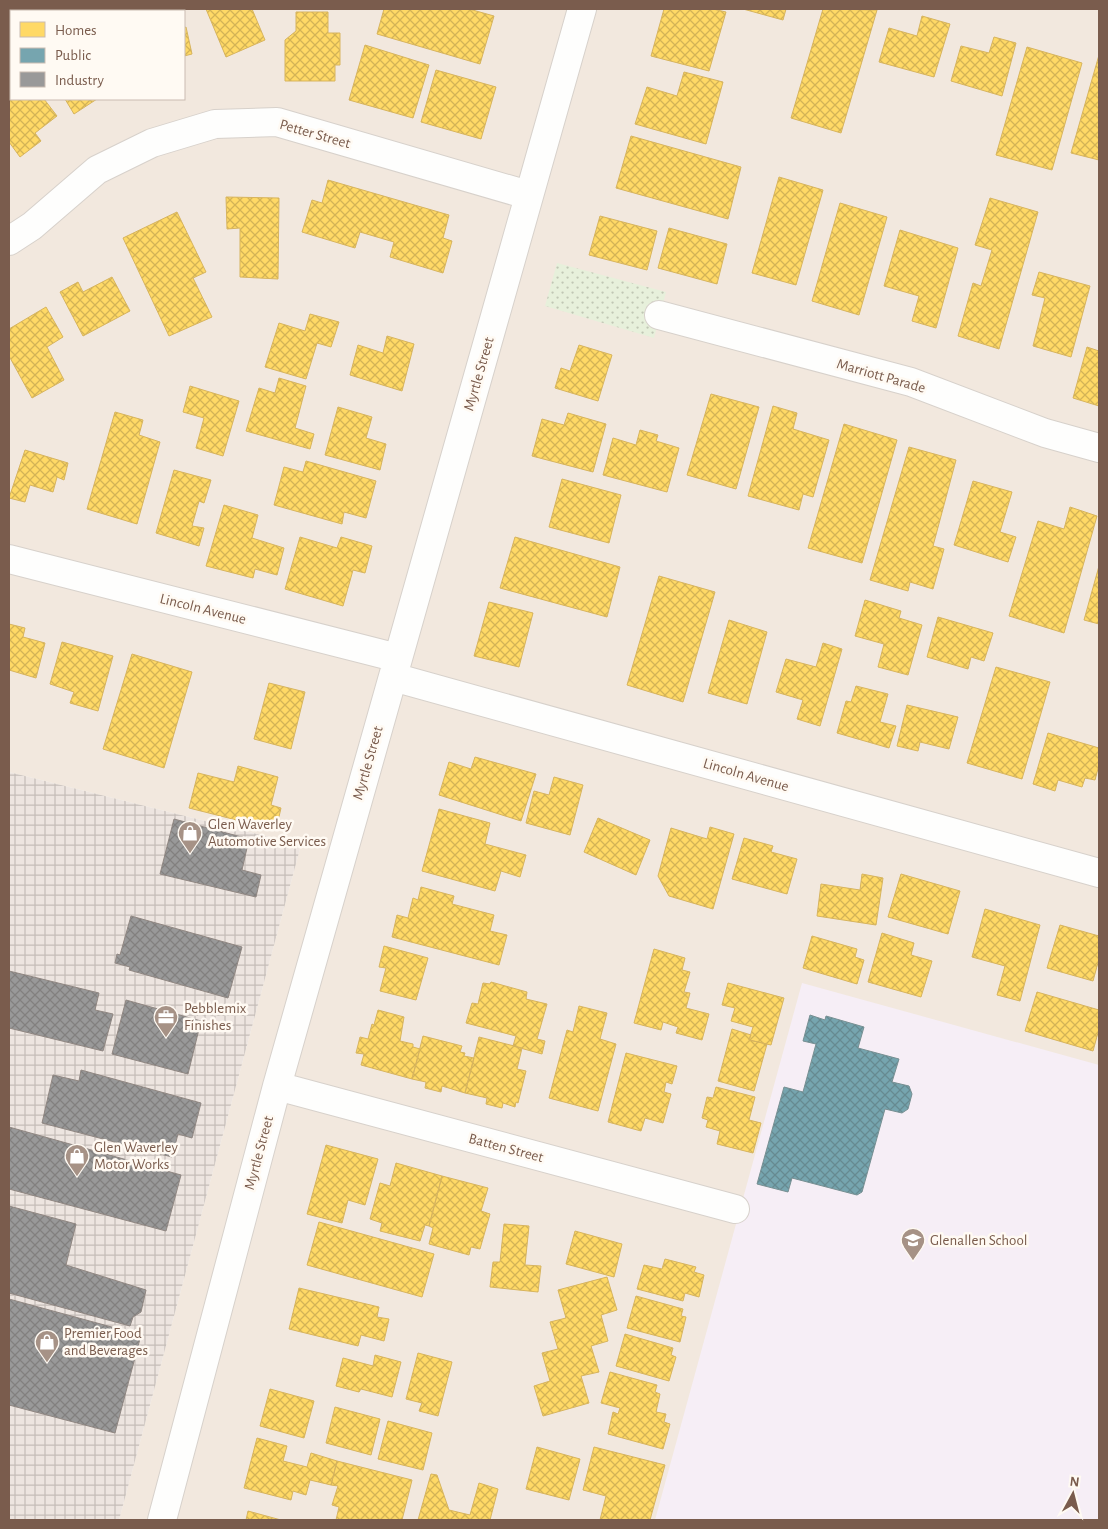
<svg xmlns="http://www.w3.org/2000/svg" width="1108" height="1529" viewBox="0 0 1108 1529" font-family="'Alegreya Sans',sans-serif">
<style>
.residential{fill:#f2e8de;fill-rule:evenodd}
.industrial{fill:url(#industrial-grid)}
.education{fill:#f6eef6}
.grass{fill:url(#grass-dots)}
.homes{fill:url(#homes-cross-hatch);stroke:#d7b45e}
.public{fill:url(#public-cross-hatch);stroke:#778f92}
.industry{fill:url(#industry-cross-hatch);stroke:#908782}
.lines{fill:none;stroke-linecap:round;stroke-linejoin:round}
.minor-casing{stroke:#d7d1cb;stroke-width:30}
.minor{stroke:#fefefd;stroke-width:28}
.labels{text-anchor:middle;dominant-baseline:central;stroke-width:5;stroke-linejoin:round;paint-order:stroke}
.street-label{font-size:15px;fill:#7a5c4d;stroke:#fffaf3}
.poi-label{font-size:15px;fill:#7a5c4d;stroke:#fffaf3;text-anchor:start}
</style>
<defs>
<pattern id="industrial-grid" width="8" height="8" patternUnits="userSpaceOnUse" patternTransform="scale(1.25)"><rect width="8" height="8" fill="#ede5e0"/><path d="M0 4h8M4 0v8" fill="none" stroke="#c5bdb8"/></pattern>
<pattern id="grass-dots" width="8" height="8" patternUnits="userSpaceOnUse" patternTransform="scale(1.25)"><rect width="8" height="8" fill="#e7f0db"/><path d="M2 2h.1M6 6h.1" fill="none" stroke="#c0c6b4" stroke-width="1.8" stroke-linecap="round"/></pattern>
<pattern id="homes-cross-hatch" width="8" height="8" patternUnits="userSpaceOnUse" patternTransform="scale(1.25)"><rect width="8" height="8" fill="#ffd966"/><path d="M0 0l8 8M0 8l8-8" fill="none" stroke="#d3b356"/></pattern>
<pattern id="public-cross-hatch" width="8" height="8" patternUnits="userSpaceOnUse" patternTransform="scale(1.25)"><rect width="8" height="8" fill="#76a5af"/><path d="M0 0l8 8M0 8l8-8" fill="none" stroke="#668a91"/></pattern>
<pattern id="industry-cross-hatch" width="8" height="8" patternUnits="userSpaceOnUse" patternTransform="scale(1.25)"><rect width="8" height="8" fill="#999"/><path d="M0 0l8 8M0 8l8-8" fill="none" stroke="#82807f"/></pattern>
</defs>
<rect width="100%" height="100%" fill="#f9f5f0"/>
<path class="residential" d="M9 9H1099V1505L1095 1520H119L301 845 9 772ZM11 11H184V99H11Z"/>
<path class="industrial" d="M9 772 301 845 119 1520H9Z"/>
<path class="education" d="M802 983 1099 1065V1520H655Z"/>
<path class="grass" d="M557 263 666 292 654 338 545 306Z"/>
<path class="homes" d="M66 9H97L98 11H67Z
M134 9H176L177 11H134Z
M206 9H252L265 40 226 57Z
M384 9H469L494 16 480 64 377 34Z
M664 9H713L726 12 709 71 651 56Z
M743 9H786L783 20Z
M823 9 877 10 841 133 791 118Z
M296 12H328V33H340V65H335V81H285V40L296 31Z
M922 16 950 24 934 77 879 62 889 28 917 36Z
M186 27 192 54 184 56V28Z
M994 37 1016 43 1002 96 951 81 961 46 989 53Z
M365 45 429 65 413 118 349 100Z
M1027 47 1082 63 1052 170 996 155Z
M1099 55V160L1071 153Z
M436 70 496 87 481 139 421 122Z
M684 72 723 82 706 144 635 124 647 87 677 96Z
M11 98 44 99 57 116 35 133 41 141 20 157 9 142V100Z
M65 99H97L74 114Z
M631 136 741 167 728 219 616 188Z
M779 177 823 190 796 285 752 273Z
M328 180 449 215 443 238 452 241 443 273 390 257 394 242 360 232 355 248 302 232 312 200 322 203Z
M226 197 279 198 278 279 240 277V228L227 229Z
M990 198 1038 212 999 349 958 336 973 283 981 286 992 250 975 245Z
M840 203 887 217 859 315 812 301Z
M177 212 206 272 193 278 212 317 169 336 123 238Z
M600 216 657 231 647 270 589 255Z
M669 228 727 244 717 284 658 268Z
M900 230 958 248 936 328 912 321 919 296 884 286Z
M1039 272 1090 286 1071 357 1033 346 1045 298 1032 295Z
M112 277 130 311 83 336 60 292 78 282 83 292Z
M46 307 63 337 47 347 64 380 32 398 9 356V329Z
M310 314 339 322 331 347 317 343 306 379 265 367 279 323 305 331Z
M387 336 414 344 402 391 350 375 358 345 383 353Z
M579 345 612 355 598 401 555 388 561 368 570 371Z
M1087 347 1099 351V406L1073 398Z
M279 378 306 386 295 428 314 434 310 449 246 431 259 388 275 393Z
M190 386 239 401 223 456 196 448 204 418 183 412Z
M711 394 759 407 736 489 687 475Z
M773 406 797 413 793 429 829 440 813 497 803 494 799 510 748 496Z
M338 407 372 417 366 438 386 444 380 470 325 455Z
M115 412 143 420 139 435 160 442 137 524 87 509Z
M568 413 606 424 593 472 532 456 542 419 564 425Z
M844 424 897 440 862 563 808 548Z
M640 430 658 435 656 441 679 448 667 492 603 475 613 438 636 445Z
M909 447 956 460 933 546 944 549 933 589 910 582 908 591 870 580Z
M25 450 68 463 64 480 57 477 53 492 30 485 25 502 9 498Z
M306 461 376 481 366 518 344 512 342 524 274 505 284 467 303 472Z
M174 470 211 480 204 503 199 501 192 526 204 528 199 546 156 533Z
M562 479 621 495 609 543 549 527Z
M973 481 1012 492 1000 532 1016 537 1008 562 954 545Z
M224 505 258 515 252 538 284 548 277 575 255 569 253 578 206 566Z
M1070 507 1097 516 1064 633 1009 616 1038 521 1064 529Z
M300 537 337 548 341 537 372 546 365 573 353 570 343 606 285 589Z
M515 537 620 567 607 617 500 588Z
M1099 566V624L1084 620Z
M659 576 715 592 683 702 627 685Z
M865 600 901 611 899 618 922 625 908 675 878 667 884 644 855 636Z
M489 602 533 613 519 667 474 656Z
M938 617 993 633 984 661 971 657 968 669 927 657Z
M729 620 767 632 747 704 708 693Z
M9 624 25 628 23 637 45 643 36 678 9 670Z
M62 642 113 656 98 711 70 703 74 692 50 684Z
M823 643 842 649 820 726 797 719 803 700 776 692 786 659 816 667Z
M132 654 192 672 164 768 103 749Z
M996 667 1050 682 1022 779 967 763Z
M269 683 305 692 291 749 254 739Z
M856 686 888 694 880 722 896 726 889 748 837 733 846 701 851 702Z
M907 705 958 717 949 749 920 742 918 751 897 746Z
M1048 733 1099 748V765L1095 780 1085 778 1082 787 1058 780 1055 791 1033 784Z
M475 757 536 774 521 821 439 795 449 762 471 769Z
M238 766 278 777 271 805 281 808 276 830 189 808 198 773 234 782Z
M554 777 583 785 570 835 526 823 534 791 549 795Z
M439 809 490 823 485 844 526 855 520 877 501 871 495 891 422 871Z
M598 818 650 840 636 875 584 852Z
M710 827 734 834 713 909 669 896 658 876 671 828 707 839Z
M744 838 773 846 771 852 797 859 787 894 732 879Z
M862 874 883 878 876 925 817 916 821 884 860 890Z
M901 874 960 891 948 934 888 917Z
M421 887 454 896 452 904 494 915 490 931 507 935 499 965 392 937 397 915 408 918 413 898 418 900Z
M985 909 1040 925 1020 1001 997 995 1005 966 972 957Z
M1060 925 1099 936V959L1093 981 1047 968Z
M882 933 914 943 911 955 932 961 921 997 868 982Z
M812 936 857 949 855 957 864 960 857 984 803 968Z
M384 946 428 958 416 1000 380 991 386 968 379 967Z
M654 949 685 958 682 970 690 972 684 992 690 993 686 1008 709 1014 702 1040 676 1033 678 1027 663 1022 661 1030 634 1023Z
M491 982 527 992 526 999 547 1004 537 1039 545 1041 542 1054 513 1046 516 1036 466 1023 472 1003 478 1004 483 983 490 984Z
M728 983 784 998 771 1045 749 1040 753 1027 731 1021 735 1008 722 1005Z
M1037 992 1099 1010V1029L1093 1051 1025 1031Z
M579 1006 607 1013 600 1039 616 1044 598 1111 549 1098 567 1030 573 1032Z
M378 1010 404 1017 400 1041 413 1044V1047L420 1049 412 1079 361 1065 364 1054 356 1053 360 1037 368 1039 372 1024 374 1025Z
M732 1029 751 1035 749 1040 767 1044 754 1091 718 1081Z
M423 1036 462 1046 460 1052 465 1053 464 1056 474 1058 465 1093 442 1086 441 1092 425 1088 426 1082 412 1079Z
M479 1037 522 1048 517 1069 526 1071 518 1103 516 1102 515 1107 503 1103 502 1108 486 1104 487 1098 465 1093Z
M626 1053 677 1066 672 1084 666 1082 664 1092 671 1094 663 1123 645 1118 641 1131 608 1122Z
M716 1087 755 1097 749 1120 761 1123 753 1153 717 1144 720 1131 706 1127 708 1120 702 1118 707 1097 713 1098Z
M326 1145 378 1159 365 1205 348 1200 342 1223 307 1214Z
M396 1163 442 1176 429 1226 425 1225 420 1241 380 1231 382 1223 370 1219 380 1183 390 1186Z
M442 1176 488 1188 481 1211 490 1214 480 1249 471 1247 469 1255 429 1244 433 1228 429 1226Z
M319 1222 434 1254 422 1297 307 1265Z
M504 1224 529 1226 525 1265 541 1266 538 1292 490 1287 493 1262H500Z
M575 1231 622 1244 614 1277 566 1264Z
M665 1259 696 1267 694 1272 704 1275 699 1297 685 1293 683 1301 637 1289 644 1265 662 1269Z
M607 1277 617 1310 601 1315 608 1341 591 1346 599 1372 581 1376 589 1403 543 1416 534 1386 550 1381 542 1353 558 1349 550 1322 566 1318 558 1290Z
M299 1288 379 1307 377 1317 389 1319 384 1341 361 1335 358 1346 289 1329Z
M636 1296 683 1309 681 1316 686 1317 680 1342 627 1328Z
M625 1334 673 1348 671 1355 676 1357 669 1381 616 1366Z
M418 1353 452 1362 438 1416 419 1411 422 1403 406 1399Z
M375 1355 401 1362 392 1397 361 1389 359 1392 336 1386 343 1358 373 1366Z
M610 1372 657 1385 655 1392 660 1394 656 1412 666 1414 664 1422 670 1424 663 1449 608 1434 613 1412 618 1414 620 1408 601 1403Z
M270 1389 314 1401 304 1438 260 1426Z
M335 1407 380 1419 371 1455 326 1443Z
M388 1421 432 1433 423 1470 378 1459Z
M257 1438 287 1446 283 1461 307 1467 311 1453 337 1461 331 1485 310 1480 306 1495 293 1491 291 1500 244 1488Z
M537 1447 580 1459 569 1500 526 1489Z
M594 1447 665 1465 650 1520H600L606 1496 583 1490Z
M337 1461 412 1480 402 1520H336L339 1507 332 1505 338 1486 331 1485Z
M431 1474 437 1475 449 1510 470 1515 479 1483 498 1489 490 1520H418Z
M248 1511 281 1520H246Z"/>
<path class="public" d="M810 1015 825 1020 826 1016 864 1027 858 1048 899 1059 892 1082 909 1086 912 1094 908 1109 902 1113 885 1109 862 1192 857 1195 792 1178 788 1192 757 1184 784 1087 803 1092 816 1044 803 1041Z"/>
<path class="industry" d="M174 819 249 839 242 870 261 875 256 897 160 874Z
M131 916 242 947 228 998 129 970 130 967 115 963 117 954 120 955Z
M9 971 99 993 95 1010 113 1014 103 1051 9 1028Z
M126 1000 201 1021 188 1074 112 1054Z
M81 1070 201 1103 192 1138 178 1134 172 1157 42 1123 53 1075 79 1081Z
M9 1127 181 1175 166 1231 9 1189Z
M9 1206 76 1224 66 1265 146 1290 141 1312 133 1317 130 1326 9 1293Z
M9 1299 141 1335 115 1433 9 1405Z"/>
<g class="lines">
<g class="minor-casing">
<path id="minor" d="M9 241 32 226 97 170 152 143 215 124 277 122 528 195
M659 315 911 382 1045 433 1099 448
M9 559 398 658
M393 677 1099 873
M277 1086 735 1209
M162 1520 277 1086 582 9"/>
</g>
<use href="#minor" class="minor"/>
</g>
<defs>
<g id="shop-pin" transform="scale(1.25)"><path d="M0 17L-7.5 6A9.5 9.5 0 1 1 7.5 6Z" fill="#a69286" stroke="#fffaf3"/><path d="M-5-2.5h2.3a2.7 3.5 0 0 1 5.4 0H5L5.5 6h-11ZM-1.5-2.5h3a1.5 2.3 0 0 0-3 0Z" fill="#fff"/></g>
<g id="office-pin" transform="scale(1.25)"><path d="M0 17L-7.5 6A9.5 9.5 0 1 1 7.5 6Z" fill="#a69286" stroke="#fffaf3"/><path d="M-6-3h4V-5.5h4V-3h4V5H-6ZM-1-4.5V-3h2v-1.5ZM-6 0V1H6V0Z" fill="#fff"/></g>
<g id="school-pin" transform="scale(1.25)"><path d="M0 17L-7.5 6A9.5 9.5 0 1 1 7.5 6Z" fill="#a69286" stroke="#fffaf3"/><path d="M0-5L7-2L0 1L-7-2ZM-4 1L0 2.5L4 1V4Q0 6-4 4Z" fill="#fff"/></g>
</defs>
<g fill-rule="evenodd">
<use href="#shop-pin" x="190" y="833"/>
<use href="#office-pin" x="166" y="1017"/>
<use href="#shop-pin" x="77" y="1156"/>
<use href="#school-pin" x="913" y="1240"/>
<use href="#shop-pin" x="47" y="1342"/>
</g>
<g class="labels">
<g class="street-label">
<text transform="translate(315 134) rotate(16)">Petter Street</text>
<text transform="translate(479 374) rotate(-74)">Myrtle Street</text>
<text transform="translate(881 376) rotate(16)">Marriott Parade</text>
<text transform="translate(203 609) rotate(14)">Lincoln Avenue</text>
<text transform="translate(368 763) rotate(-74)">Myrtle Street</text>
<text transform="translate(746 775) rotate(16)">Lincoln Avenue</text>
<text transform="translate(506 1148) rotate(15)">Batten Street</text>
<text transform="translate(259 1153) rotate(-75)">Myrtle Street</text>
</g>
<g class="poi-label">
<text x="208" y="824">Glen Waverley<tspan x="208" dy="17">Automotive Services</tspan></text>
<text x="184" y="1008">Pebblemix<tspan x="184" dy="17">Finishes</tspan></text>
<text x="94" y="1147">Glen Waverley<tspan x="94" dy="17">Motor Works</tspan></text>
<text x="930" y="1240">Glenallen School</text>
<text x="64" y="1333">Premier Food<tspan x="64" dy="17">and Beverages</tspan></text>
</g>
</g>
<rect width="1108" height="1529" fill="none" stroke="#7a5c4d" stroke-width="20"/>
<rect x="10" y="10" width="175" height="90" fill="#fffaf3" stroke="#cabbb1"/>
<rect x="20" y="22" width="25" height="15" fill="#ffd966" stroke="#cabbb1"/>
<text x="55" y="35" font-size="15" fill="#7a5c4d">Homes</text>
<rect x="20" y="48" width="25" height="15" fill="#76a5af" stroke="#cabbb1"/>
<text x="55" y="60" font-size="15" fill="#7a5c4d">Public</text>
<rect x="20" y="72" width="25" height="15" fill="#999999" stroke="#cabbb1"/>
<text x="55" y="85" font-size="15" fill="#7a5c4d">Industry</text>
<g transform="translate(1073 1494) rotate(7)" stroke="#fffaf3" stroke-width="4" paint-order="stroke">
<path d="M0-4L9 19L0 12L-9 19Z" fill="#7a5c4d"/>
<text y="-8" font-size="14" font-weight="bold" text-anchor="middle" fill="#7a5c4d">N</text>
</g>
</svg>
